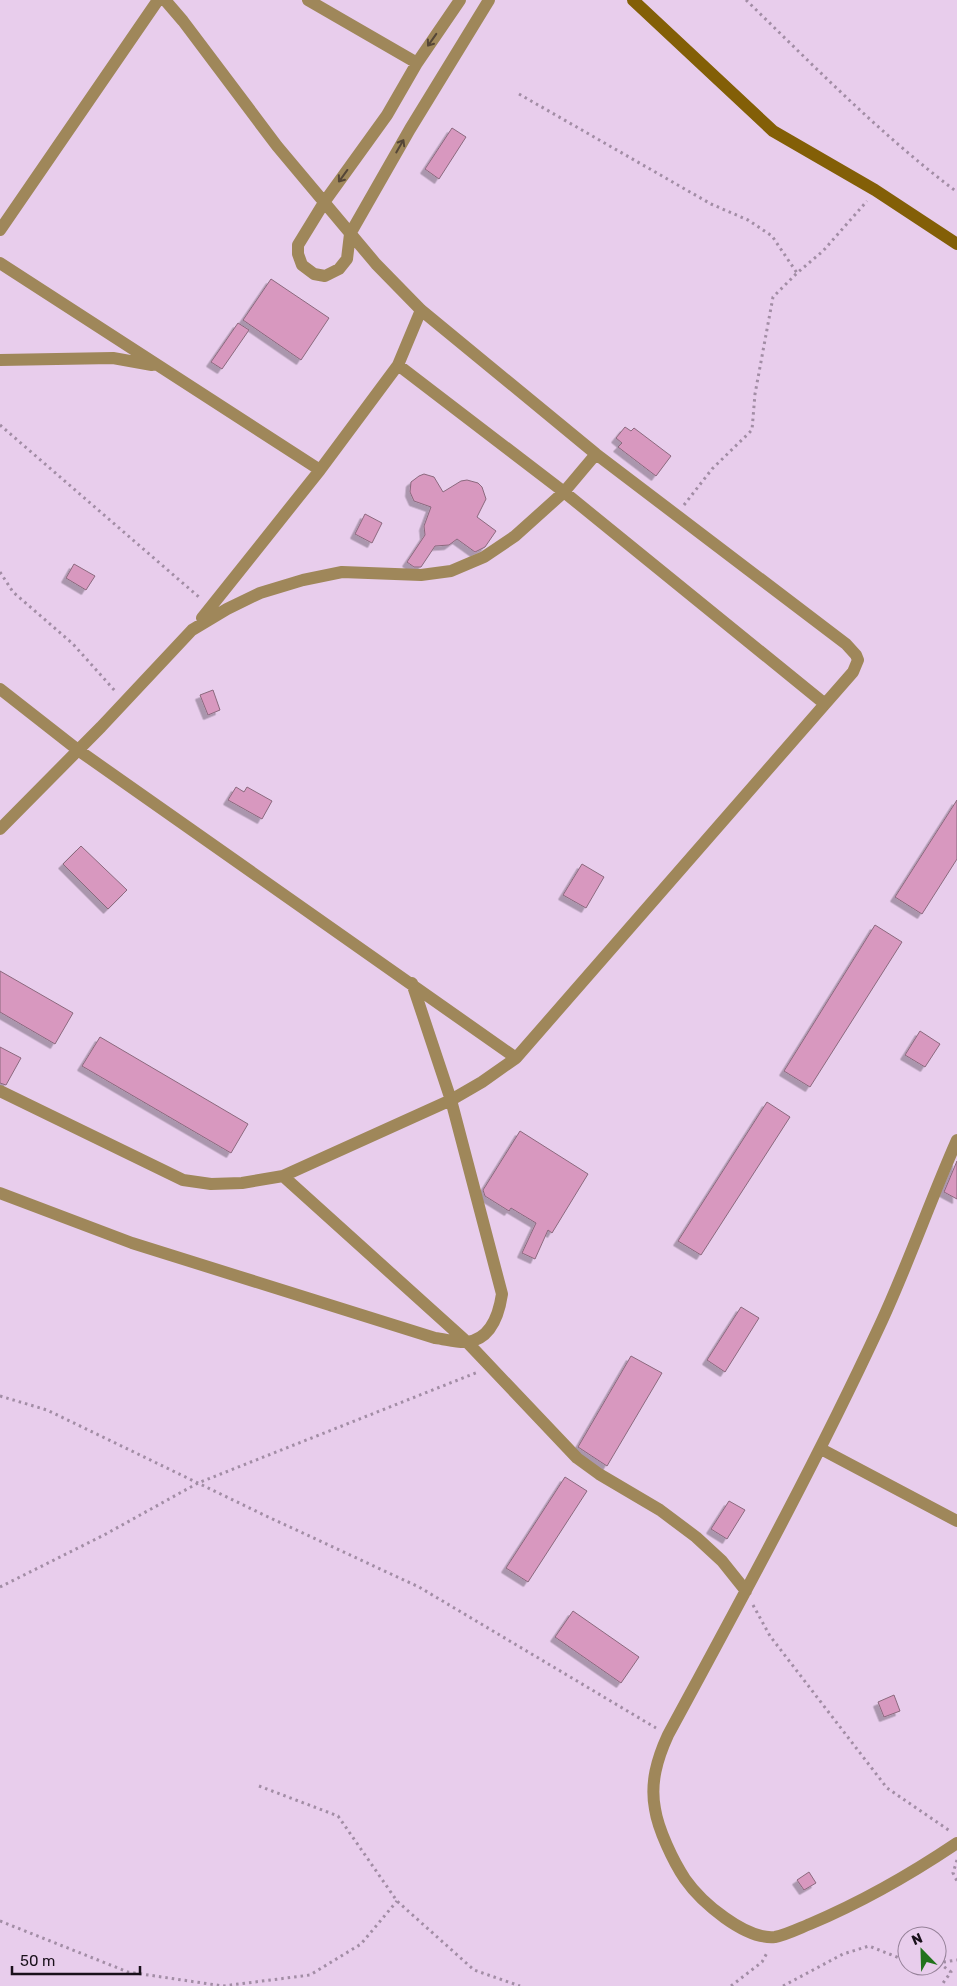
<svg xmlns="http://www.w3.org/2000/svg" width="957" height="1986" viewBox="0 0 957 1986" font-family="Rubik,sans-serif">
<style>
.building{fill:#d898bf;stroke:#8b697e;filter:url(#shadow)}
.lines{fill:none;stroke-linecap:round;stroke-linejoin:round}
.path{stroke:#a28da5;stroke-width:3;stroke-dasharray:2.5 4;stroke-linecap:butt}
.minor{stroke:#9f875a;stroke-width:12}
.secondary{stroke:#835f07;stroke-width:12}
.oneway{stroke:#554637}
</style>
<defs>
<filter id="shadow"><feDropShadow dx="-4.5" dy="4.5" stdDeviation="0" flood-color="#0004"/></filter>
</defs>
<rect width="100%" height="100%" fill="#e8cdec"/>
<path class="building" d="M452 128 466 137 439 179 425 169Z
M271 279 329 318 301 360 243 320Z
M238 323 249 330 222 369 211 362Z
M625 427 631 431 634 428 671 456 656 476 618 447 622 443 616 438Z
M424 474 434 477 443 492 461 481 467 480 478 483 482 487 486 499 477 517 496 531 485 547 475 552 457 539 449 545 435 546 421 567H414L407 562 425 535 424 526 431 507 414 501 410 492 411 482 419 476Z
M365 514 382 523 372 543 355 534Z
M74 564 95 576 86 590 66 578Z
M213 690 220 710 208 715 200 695Z
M236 787 244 792 247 787 272 801 262 819 228 800Z
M957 800V859L922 914 895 897Z
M81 846 127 890 108 909 63 864Z
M582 864 604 877 586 908 563 895Z
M875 925 902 942 810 1087 784 1071Z
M0 971 73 1013 55 1044 0 1012Z
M920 1031 940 1044 925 1067 905 1055Z
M100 1037 248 1124 231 1153 82 1066Z
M0 1047 21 1058 6 1085 0 1083Z
M767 1102 790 1117 701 1255 678 1241Z
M520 1131 588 1174 552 1233 548 1230 535 1259 522 1253 536 1223 511 1208 509 1211 485 1196 483 1190Z
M957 1161V1199L944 1192Z
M741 1307 759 1318 725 1372 707 1360Z
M631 1356 662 1373 607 1466 578 1447Z
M565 1477 587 1491 528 1582 506 1568Z
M729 1501 745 1510 727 1539 711 1529Z
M573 1611 639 1657 621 1683 555 1637Z
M894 1695 900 1711 884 1717 878 1702Z
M809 1872 816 1883 804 1890 797 1880Z"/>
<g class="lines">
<path class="path" d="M746 0C814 66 881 135 957 192
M519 94 711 204 748 220 772 236 797 273
M0 425 200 598
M684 505 712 469 752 430 755 394 773 297 797 273 823 251 867 201
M0 572 13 592 73 644 116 692
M0 1396 47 1410 264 1515 419 1587 656 1728
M0 1587 104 1535 198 1483 478 1372
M753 1605 770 1636 887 1788 950 1831
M259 1786 338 1816 397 1901 474 1970 520 1986
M957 1860 953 1873 957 1881
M0 1921 128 1972 223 1986 310 1975 361 1944 397 1901
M937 1963 957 1960
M939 1963 951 1972 941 1986
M731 1986 762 1962 768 1951
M783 1986 843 1954 869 1946 907 1961"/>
<path class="minor" d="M308 0 417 63
M460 0 417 63 387 115 325 201 298 245V254L302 265 314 274 325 276 339 269 347 259 350 234 410 129 489 0
M0 230 158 0
M0 263 320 470
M0 360 113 358 152 365
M398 365 564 492 825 704
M202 618 320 470 398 365 421 310
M0 689 78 750 516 1058 825 704 853 672 858 660 856 655 846 644 596 454 421 310 376 264 277 146 183 21 165 0
M0 829 101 727 192 630 227 609 260 593 303 580 342 572 421 575 451 571 484 557 515 536 564 492 596 454
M0 1091 183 1180 211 1184 242 1183 283 1176 451 1100 482 1082 516 1058
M957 1140C930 1201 908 1265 880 1325 815 1465 741 1600 668 1735 657 1759 650 1783 655 1809 658 1829 673 1861 685 1879 701 1902 745 1940 775 1937 786 1935 800 1928 810 1924 862 1902 911 1874 957 1843
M283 1176 467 1342 577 1458 599 1474 660 1510 696 1537 722 1561 746 1591
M0 1193 132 1243 435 1338C445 1339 457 1343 467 1342 491 1339 499 1314 502 1294L451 1100 412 983
M821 1449 957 1521"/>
<path class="secondary" d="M633 0 773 131 875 190 957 244"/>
</g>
<defs><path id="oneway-shaft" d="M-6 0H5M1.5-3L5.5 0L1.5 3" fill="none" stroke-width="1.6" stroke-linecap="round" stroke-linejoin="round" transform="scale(1.25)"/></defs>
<g class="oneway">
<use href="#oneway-shaft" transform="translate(432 40) rotate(125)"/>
<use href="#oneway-shaft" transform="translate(400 146) rotate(-60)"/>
<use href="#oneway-shaft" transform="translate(343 176) rotate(126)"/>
</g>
<g transform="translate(922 1951) rotate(337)"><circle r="24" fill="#e8cdec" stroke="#958198"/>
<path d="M0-4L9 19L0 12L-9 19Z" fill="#21731c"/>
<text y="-8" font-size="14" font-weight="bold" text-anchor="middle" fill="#19101a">N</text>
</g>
<path d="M12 1966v8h128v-8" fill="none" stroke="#19101a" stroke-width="2.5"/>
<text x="20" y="1966" font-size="15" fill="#19101a" stroke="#e8cdec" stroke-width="4" paint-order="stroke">50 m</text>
</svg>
